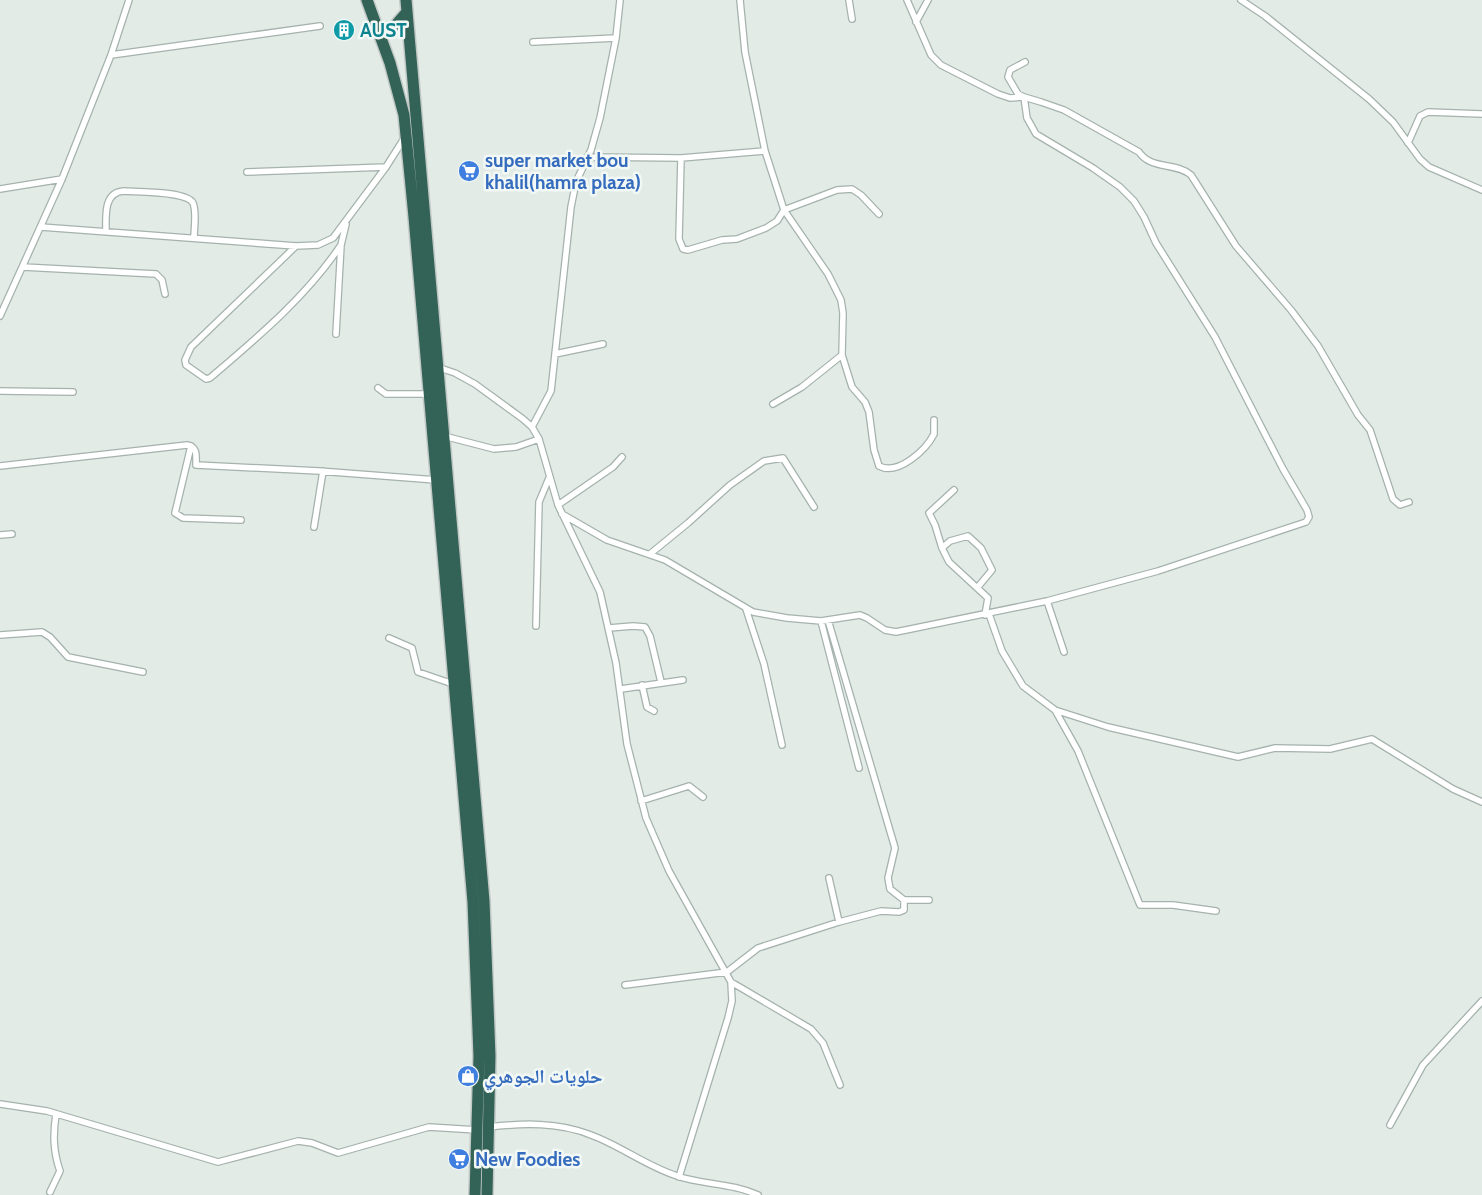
<svg xmlns="http://www.w3.org/2000/svg" width="1482" height="1195" viewBox="0 0 1482 1195" font-family="Cabin,'Noto Naskh Arabic',sans-serif">
<style>
.lines{fill:none;stroke-linecap:round;stroke-linejoin:round}
.street-casing{stroke:#a5b2ad;stroke-width:8}
.highway-casing{stroke:#c2c8c6;stroke-width:14}
.street{stroke:#fff;stroke-width:5.5}
.highway{stroke:#336357;stroke-width:11}
.labels{text-anchor:middle;dominant-baseline:central;stroke-width:5;stroke-linejoin:round;paint-order:stroke}
.culture-label{font-size:19px;font-weight:bold;fill:#0d838f;stroke:#f2f8f5;text-anchor:start}
.shop-label{font-size:19px;font-weight:bold;fill:#366cbe;stroke:#f2f8f5;text-anchor:start}
</style>
<rect width="100%" height="100%" fill="#e2ebe6"/>
<g class="lines">
<g class="street-casing">
<path id="street" d="M740 0 745 52 765 151 784 210 828 274 841 300 843 313 842 355 802 387 773 404
M849 0 852 19
M907 0 931 55 941 65 998 94 1010 98 1024 97 1041 102 1064 110 1139 152C1151 170 1176 162 1191 175L1236 246 1291 310 1318 346 1358 415 1370 430 1393 499 1400 505 1409 502
M1241 0 1265 16 1369 99 1393 122 1420 159 1429 167 1482 190
M916 22 928 0
M533 42 616 38
M111 55 320 26
M1408 143 1420 116 1428 112 1482 114
M587 157 681 158 765 151
M681 158 679 239 683 249 688 250 722 240 737 239 766 228 777 221 784 210 837 190 852 189 861 195 879 214
M247 172 386 167
M0 189 62 179
M41 227 296 246 318 245 333 238 386 167 405 137
M106 232C106 217 103 192 124 191 137 192 187 191 193 203 197 212 194 228 194 238
M296 246 191 347 185 360 186 365 206 379 210 378C258 337 306 297 341 245
M23 267 156 274 162 280 165 294
M0 316 62 179 111 55 129 0
M336 334 341 245 346 224
M555 354 603 344
M842 355 852 387 865 402 869 412 874 450 879 466C898 476 926 450 934 434V420
M437 367 455 373 475 384 523 419 532 427 539 439 558 505 600 592 616 663 627 744 646 818 669 871 731 982 732 1001 728 1018 679 1177
M378 388 386 394H428
M0 391 73 392
M532 427 551 391 571 207 576 182 591 150 600 118 616 38 620 0
M444 436 494 449 516 447 539 439
M191 446 175 513 183 518 241 520
M0 466 187 445C198 447 196 456 196 465L319 471 436 480
M558 505 613 467 622 457
M562 514 607 540 665 560 753 612 787 618 821 621 860 615 867 618 885 630 896 632 1047 601 1158 571 1306 522 1309 517 1307 510 1283 469 1215 337 1156 243 1144 217 1134 201 1120 187 1093 168 1036 134 1027 118 1024 97 1018 94 1008 77 1010 70 1025 62
M314 527 323 471
M0 535 12 534
M942 548 935 525 929 513 954 490
M650 554 688 523 730 485 764 461 783 458 814 507
M977 588 992 570 981 548 968 536 950 541 942 548 949 562 988 598 985 615
M1047 601 1064 652
M746 609 764 664 782 745
M989 614 1002 651 1023 686 1055 710 1108 727 1238 757 1275 748 1330 749 1372 739 1453 789 1482 802
M828 620 895 848 888 878 890 889 904 900H929
M821 621 859 768
M536 626 539 502 549 478
M609 628 633 626 645 627 650 636 661 682
M0 635 42 632 50 637 68 657 143 672
M389 638 412 648 418 672 453 684
M642 685 647 707 654 711
M621 689 683 680
M1055 710 1078 751 1140 905H1173L1216 911
M641 801 689 786 703 797
M839 922 881 911 899 912 904 910V900
M731 982 811 1029 823 1043 840 1085
M625 985 727 972 758 948 839 922 829 878
M0 1104 47 1111 218 1162 298 1141 312 1143 338 1153 429 1127 477 1130
M1390 1125 1423 1065 1482 1001
M489 1127C523 1123 559 1122 591 1135 621 1146 646 1166 677 1176 704 1185 732 1183 758 1195
M50 1192 60 1171C53 1151 53 1134 56 1114"/>
</g>
<g class="highway-casing">
<path id="highway" d="M367 0 390 63 404 115 414 217 473 902 479 1056 475 1195
M406 0 484 901 490 1056 487 1195
M378 26 384 29 393 28 406 13"/>
</g>
<use href="#street" class="street"/>
<use href="#highway" class="highway"/>
</g>
<defs>
<g id="building-disc" transform="scale(1.125)"><circle r="9.5" fill="#0f9aa8" stroke="#f2f8f5"/><path d="M-4-6H4V6H1V3H-1V6H-4ZM-2.5-4.3h1.7v1.8h-1.7ZM.8-4.3h1.7v1.8H.8ZM-2.5-1h1.7V.8h-1.7ZM.8-1h1.7V.8H.8Z" fill="#fff"/></g>
<g id="supermarket-disc" transform="scale(1.125)"><circle r="9.5" fill="#3f7fe0" stroke="#f2f8f5"/><path d="M-6-5.5h2.5l.6 2H6L4.5 2H-2.5L-4.4-4H-6ZM-1.5 3.2a1.3 1.3 0 1 0 .1 0ZM3 3.2a1.3 1.3 0 1 0 .1 0Z" fill="#fff"/></g>
<g id="shop-disc" transform="scale(1.125)"><circle r="9.5" fill="#3f7fe0" stroke="#f2f8f5"/><path d="M-5-2.5h2.3a2.7 3.5 0 0 1 5.4 0H5L5.5 6h-11ZM-1.5-2.5h3a1.5 2.3 0 0 0-3 0Z" fill="#fff"/></g>
</defs>
<g fill-rule="evenodd">
<use href="#building-disc" x="344" y="30"/>
<use href="#supermarket-disc" x="469" y="171"/>
<use href="#shop-disc" x="468" y="1076"/>
<use href="#supermarket-disc" x="459" y="1159"/>
</g>
<g class="labels">
<g class="culture-label">
<text x="360" y="30">AUST</text>
</g>
<g class="shop-label">
<text x="485" y="160">super market bou<tspan x="485" dy="22">khalil(hamra plaza)</tspan></text>
<text x="484" y="1076">حلويات الجوهري</text>
<text x="475" y="1159">New Foodies</text>
</g>
</g>
</svg>
